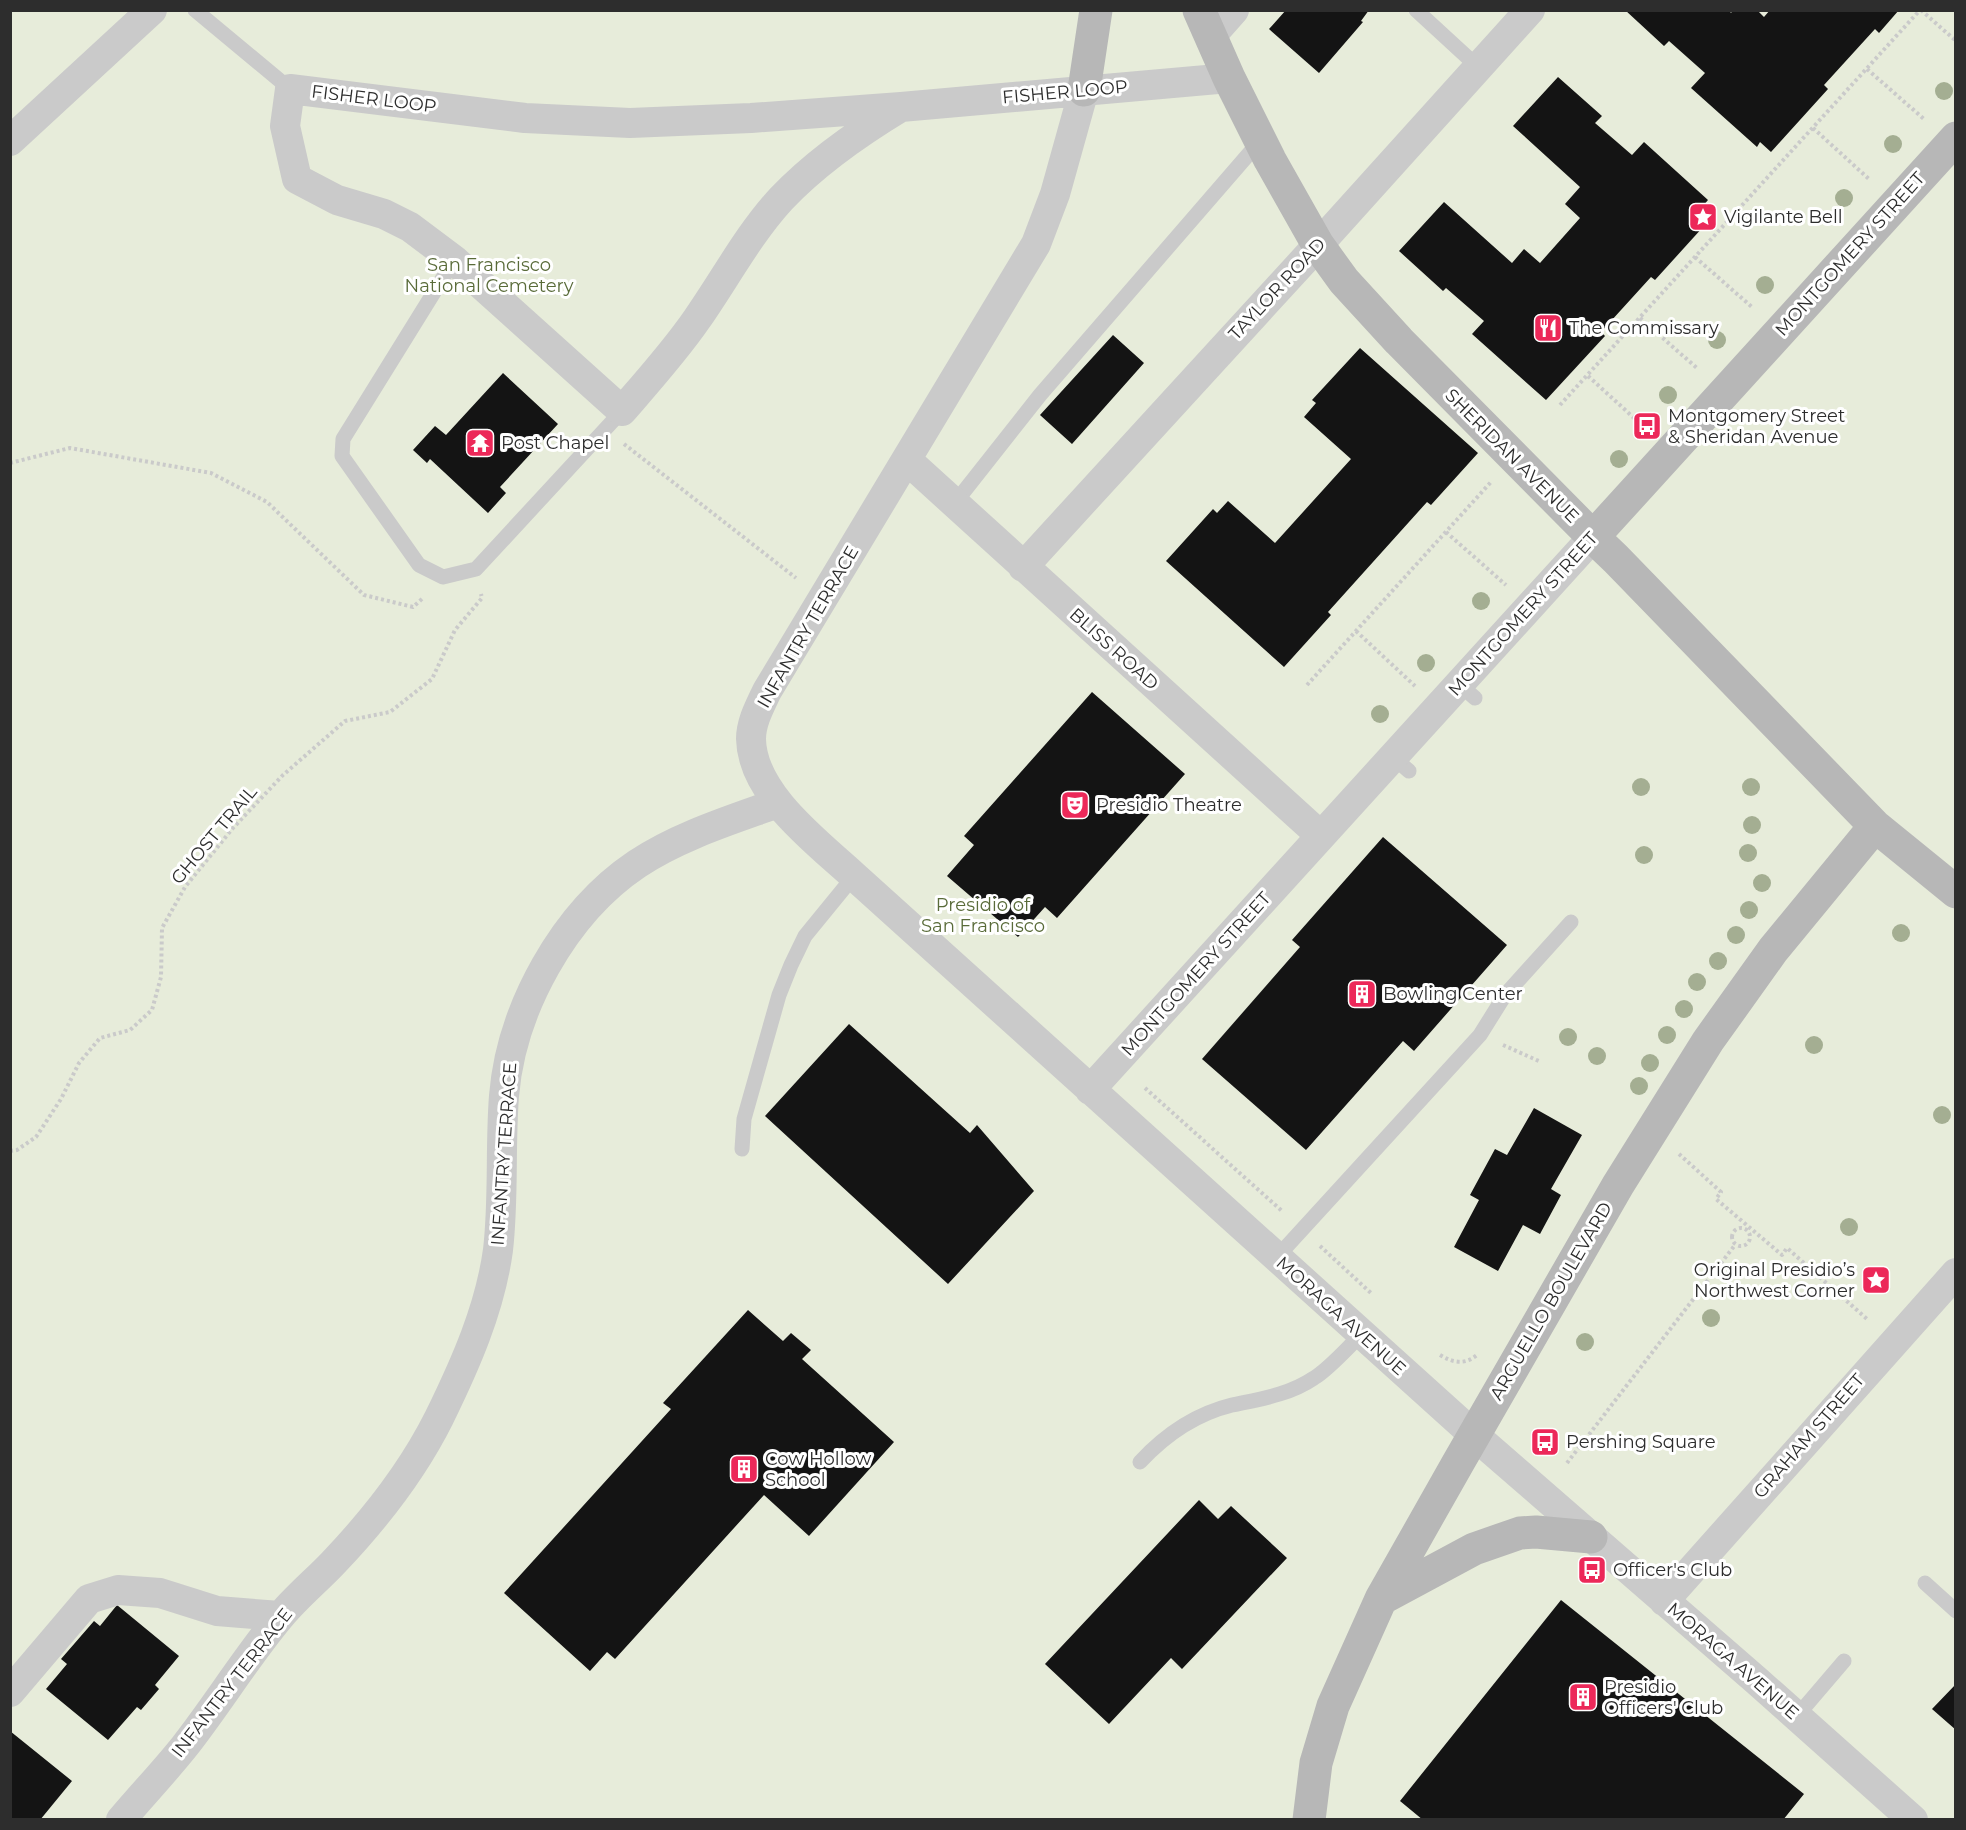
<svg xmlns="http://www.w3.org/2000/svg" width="1966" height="1830" viewBox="0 0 1966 1830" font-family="Montserrat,sans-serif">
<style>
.green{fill:#e7ecda}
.building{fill:#141414}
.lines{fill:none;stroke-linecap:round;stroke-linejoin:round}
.path{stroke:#cacaca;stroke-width:4;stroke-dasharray:3 3;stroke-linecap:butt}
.lane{stroke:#cacaca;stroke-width:15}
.street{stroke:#cacaca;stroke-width:30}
.secondary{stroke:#b7b7b7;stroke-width:33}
.tree{fill:#a4ae92}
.labels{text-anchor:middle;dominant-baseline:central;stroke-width:6;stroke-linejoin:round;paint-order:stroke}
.street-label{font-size:18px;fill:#2d2d2d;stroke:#fff}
.poi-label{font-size:18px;fill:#2d2d2d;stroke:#fff;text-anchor:start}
.park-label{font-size:18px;fill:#596b39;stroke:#fff}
</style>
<rect width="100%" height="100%" fill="#fff"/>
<path class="green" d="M10 11H1955V1819H11Z"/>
<path class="building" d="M1286 10H1369L1361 21 1363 22 1319 73 1269 29Z
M1625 10H1729L1731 13 1733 10H1757L1764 17 1770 10H1899L1879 33 1875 29 1824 85 1828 89 1771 152 1760 142 1757 147 1691 88 1705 73 1669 41 1664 46Z
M1558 77 1602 116 1595 123 1632 155 1644 142 1708 200 1702 207 1713 216 1655 280 1651 277 1601 332 1605 336 1546 400 1472 334 1484 321 1446 288 1443 291 1399 251 1444 202 1512 263 1524 249 1540 263 1580 218 1565 204 1580 187 1513 126Z
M1113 335 1144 363 1072 444 1040 415Z
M1360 348 1478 453 1431 505 1427 502 1328 612 1331 615 1284 667 1166 561 1213 509 1217 513 1228 501 1275 543 1351 459 1304 417 1316 403 1312 400Z
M503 373 558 424 500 487 506 493 488 513 430 459 427 463 413 450 435 426 446 435Z
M1092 692 1185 774 1057 918 1045 907 1018 937 947 876 974 845 964 836Z
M1383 837 1507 945 1414 1051 1403 1041 1306 1150 1202 1059 1300 947 1292 940Z
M849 1024 970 1133 977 1125 1034 1191 948 1284 765 1116Z
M1534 1108 1582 1135 1551 1189 1561 1195 1540 1234 1523 1225 1498 1271 1454 1247 1479 1200 1470 1195 1495 1149 1507 1155Z
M748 1310 783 1341 791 1333 811 1350 802 1359 894 1442 809 1536 764 1495 615 1659 607 1652 590 1671 504 1593 671 1409 663 1403Z
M1199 1500 1218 1519 1231 1506 1287 1558 1182 1669 1171 1658 1109 1724 1045 1664Z
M1561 1600 1804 1794 1783 1820H1423L1400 1801Z
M117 1605 179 1656 155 1685 159 1689 141 1710 137 1707 108 1740 46 1689 67 1664 61 1659 94 1621 100 1626Z
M1956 1684V1730L1932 1709Z
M10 1731 72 1781 40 1820H10Z"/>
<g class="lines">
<path class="path" d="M1921 10 1956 41
M1867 69 1925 120
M1813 128 1870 180
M1695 257 1753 308
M1640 318 1698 369
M1588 376 1645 428
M1560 405 1920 10
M624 444 796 578
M10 463 70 448 211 473 267 502 364 595 413 607 424 597
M1446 532 1506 585
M1356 631 1415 686
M1307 685 1491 482
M1503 1045 1541 1062
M1145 1088 1282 1211
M10 1151 17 1150 36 1137 61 1099 79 1063 100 1038 130 1030 152 1010 161 977 162 928 185 887 233 828 283 775 345 721 390 712 432 679 455 630 482 598 481 594
M1679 1154 1721 1192 1716 1199 1782 1255 1787 1248 1868 1320
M1732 1237a9 9 0 1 1 18 0a9 9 0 1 1-18 0Z
M1320 1246 1372 1294
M1440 1355C1453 1363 1465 1365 1477 1355
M1567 1463 1735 1245"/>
<path class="lane" d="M195 10 290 89
M1416 10 1478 67
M454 260 343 439 342 456 419 565 443 577 476 569 622 411
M954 504 1040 395 1260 141
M1459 684 1475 698
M1393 757 1409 771
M742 1149 744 1119 779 995 791 965 805 936 854 876
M1277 1257 1480 1035 1505 995 1571 922
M1140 1462C1166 1434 1195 1414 1232 1405 1260 1399 1289 1395 1314 1378 1330 1368 1347 1348 1361 1335
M1925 1583 1956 1611
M1797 1716 1844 1661"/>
<path class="street" d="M1211 36 1234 10
M1084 90 1055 194 1036 244 767 691C760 706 751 722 751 739 752 794 817 842 854 876L1474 1435 1757 1681 1913 1820
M901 107C858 133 816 162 781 199 748 235 725 279 697 319 675 351 648 381 622 411L454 260 410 227 384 214 337 200 297 179 285 126 290 89 525 118 630 123 751 118 901 107 1229 78
M10 141 152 10
M907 460 1321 836
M1023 567 1318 245 1530 10
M1090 1090 1593 537
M1664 1601 1956 1273
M10 1692 89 1599 118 1590 160 1593 217 1611 280 1616
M121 1820C142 1795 164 1772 184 1747 217 1705 245 1659 279 1618 295 1598 316 1581 333 1563 375 1519 412 1472 439 1418 465 1365 490 1309 498 1250 504 1199 500 1147 504 1096 511 1009 564 913 637 864 679 836 731 820 778 803"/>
<path class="secondary" d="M1199 10 1229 78 1270 160 1318 245 1344 281 1399 341 1593 537 1616 559 1875 826 1956 892
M1084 90 1096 10
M1593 537 1956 138
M1381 1599 1474 1549 1520 1533 1536 1532 1591 1537
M1309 1820 1316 1763 1333 1706 1381 1599 1458 1463 1618 1185 1708 1041 1773 950 1875 826"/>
</g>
<g class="tree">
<circle cx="1944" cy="91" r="9"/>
<circle cx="1893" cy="144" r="9"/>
<circle cx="1844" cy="198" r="9"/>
<circle cx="1765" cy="285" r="9"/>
<circle cx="1717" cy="340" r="9"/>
<circle cx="1668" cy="395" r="9"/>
<circle cx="1619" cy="459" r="9"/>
<circle cx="1481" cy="601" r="9"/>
<circle cx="1426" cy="663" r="9"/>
<circle cx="1380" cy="714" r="9"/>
<circle cx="1641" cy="787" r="9"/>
<circle cx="1751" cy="787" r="9"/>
<circle cx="1752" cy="825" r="9"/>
<circle cx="1748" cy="853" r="9"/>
<circle cx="1644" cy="855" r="9"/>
<circle cx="1762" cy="883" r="9"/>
<circle cx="1749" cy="910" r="9"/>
<circle cx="1901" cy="933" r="9"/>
<circle cx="1736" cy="935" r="9"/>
<circle cx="1718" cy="961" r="9"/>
<circle cx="1697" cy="982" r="9"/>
<circle cx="1684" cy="1009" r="9"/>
<circle cx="1667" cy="1035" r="9"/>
<circle cx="1568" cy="1037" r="9"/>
<circle cx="1814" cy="1045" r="9"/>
<circle cx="1597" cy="1056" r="9"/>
<circle cx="1650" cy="1063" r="9"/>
<circle cx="1639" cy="1086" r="9"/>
<circle cx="1942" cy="1115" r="9"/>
<circle cx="1849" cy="1227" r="9"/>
<circle cx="1711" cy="1318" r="9"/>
<circle cx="1585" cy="1342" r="9"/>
</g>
<defs>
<g id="sight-square" transform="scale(1.5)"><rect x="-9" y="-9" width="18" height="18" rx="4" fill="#ec2859" stroke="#fff"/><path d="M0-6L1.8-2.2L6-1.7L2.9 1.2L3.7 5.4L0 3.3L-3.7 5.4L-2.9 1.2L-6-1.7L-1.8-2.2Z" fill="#fff"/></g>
<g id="restaurant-square" transform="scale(1.5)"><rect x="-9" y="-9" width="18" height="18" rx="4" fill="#ec2859" stroke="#fff"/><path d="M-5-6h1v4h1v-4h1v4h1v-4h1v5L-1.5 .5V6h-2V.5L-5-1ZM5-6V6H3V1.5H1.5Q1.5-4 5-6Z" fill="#fff"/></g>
<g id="bus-square" transform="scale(1.5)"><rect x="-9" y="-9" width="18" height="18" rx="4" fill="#ec2859" stroke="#fff"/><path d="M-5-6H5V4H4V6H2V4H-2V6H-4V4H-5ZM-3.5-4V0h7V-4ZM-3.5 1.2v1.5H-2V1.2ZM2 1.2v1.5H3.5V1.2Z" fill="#fff"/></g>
<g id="temple-square" transform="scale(1.5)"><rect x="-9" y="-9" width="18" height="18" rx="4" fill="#ec2859" stroke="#fff"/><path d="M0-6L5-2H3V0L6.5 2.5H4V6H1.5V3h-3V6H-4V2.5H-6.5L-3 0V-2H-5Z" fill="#fff"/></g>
<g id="theatre-square" transform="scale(1.5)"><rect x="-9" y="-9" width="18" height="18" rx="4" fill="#ec2859" stroke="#fff"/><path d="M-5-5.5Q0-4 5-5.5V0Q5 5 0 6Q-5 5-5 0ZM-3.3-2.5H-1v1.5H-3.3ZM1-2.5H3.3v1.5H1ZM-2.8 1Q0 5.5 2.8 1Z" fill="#fff"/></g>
<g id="building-square" transform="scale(1.5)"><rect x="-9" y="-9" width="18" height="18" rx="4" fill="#ec2859" stroke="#fff"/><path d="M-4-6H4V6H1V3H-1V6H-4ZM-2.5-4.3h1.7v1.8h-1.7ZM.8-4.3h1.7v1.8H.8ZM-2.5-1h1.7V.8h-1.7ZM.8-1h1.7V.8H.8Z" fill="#fff"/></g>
</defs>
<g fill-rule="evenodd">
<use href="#sight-square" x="1703" y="217"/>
<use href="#restaurant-square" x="1548" y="328"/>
<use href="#bus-square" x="1647" y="426"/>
<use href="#temple-square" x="480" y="443"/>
<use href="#theatre-square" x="1075" y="805"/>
<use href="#building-square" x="1362" y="994"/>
<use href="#sight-square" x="1876" y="1280"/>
<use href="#bus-square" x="1545" y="1442"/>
<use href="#building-square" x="744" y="1469"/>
<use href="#bus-square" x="1592" y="1570"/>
<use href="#building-square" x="1583" y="1697"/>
</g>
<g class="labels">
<g class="street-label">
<text transform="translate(1065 92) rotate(-5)">FISHER LOOP</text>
<text transform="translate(374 99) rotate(7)">FISHER LOOP</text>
<text transform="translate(1850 254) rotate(-48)">MONTGOMERY STREET</text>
<text transform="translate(1277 289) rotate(-47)">TAYLOR ROAD</text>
<text transform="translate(1512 456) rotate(45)">SHERIDAN AVENUE</text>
<text transform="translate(1523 614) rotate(-48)">MONTGOMERY STREET</text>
<text transform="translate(808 627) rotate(-60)">INFANTRY TERRACE</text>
<text transform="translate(1114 649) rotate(42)">BLISS ROAD</text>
<text transform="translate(214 835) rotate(-50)">GHOST TRAIL</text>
<text transform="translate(1196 974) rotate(-48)">MONTGOMERY STREET</text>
<text transform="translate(504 1154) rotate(-86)">INFANTRY TERRACE</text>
<text transform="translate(1551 1301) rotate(-60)">ARGUELLO BOULEVARD</text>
<text transform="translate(1341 1316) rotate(42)">MORAGA AVENUE</text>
<text transform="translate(1809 1436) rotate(-49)">GRAHAM STREET</text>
<text transform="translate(1733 1661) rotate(41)">MORAGA AVENUE</text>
<text transform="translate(232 1683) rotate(-52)">INFANTRY TERRACE</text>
</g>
<g class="poi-label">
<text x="1724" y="217">Vigilante Bell</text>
<text x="1569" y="328">The Commissary</text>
<text x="1668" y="416">Montgomery Street<tspan x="1668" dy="21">&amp; Sheridan Avenue</tspan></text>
<text x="501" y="443">Post Chapel</text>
<text x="1096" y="805">Presidio Theatre</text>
<text x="1383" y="994">Bowling Center</text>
<text x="1855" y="1270" text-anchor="end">Original Presidio’s<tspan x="1855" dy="21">Northwest Corner</tspan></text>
<text x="1566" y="1442">Pershing Square</text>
<text x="765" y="1459">Cow Hollow<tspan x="765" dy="21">School</tspan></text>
<text x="1613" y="1570">Officer's Club</text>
<text x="1604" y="1687">Presidio<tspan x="1604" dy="21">Officers' Club</tspan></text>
</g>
<g class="park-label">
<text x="489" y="265">San Francisco<tspan x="489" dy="21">National Cemetery</tspan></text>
<text x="983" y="905">Presidio of<tspan x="983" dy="21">San Francisco</tspan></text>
</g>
</g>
<rect width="1966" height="1830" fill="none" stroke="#2d2d2d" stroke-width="24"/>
</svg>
